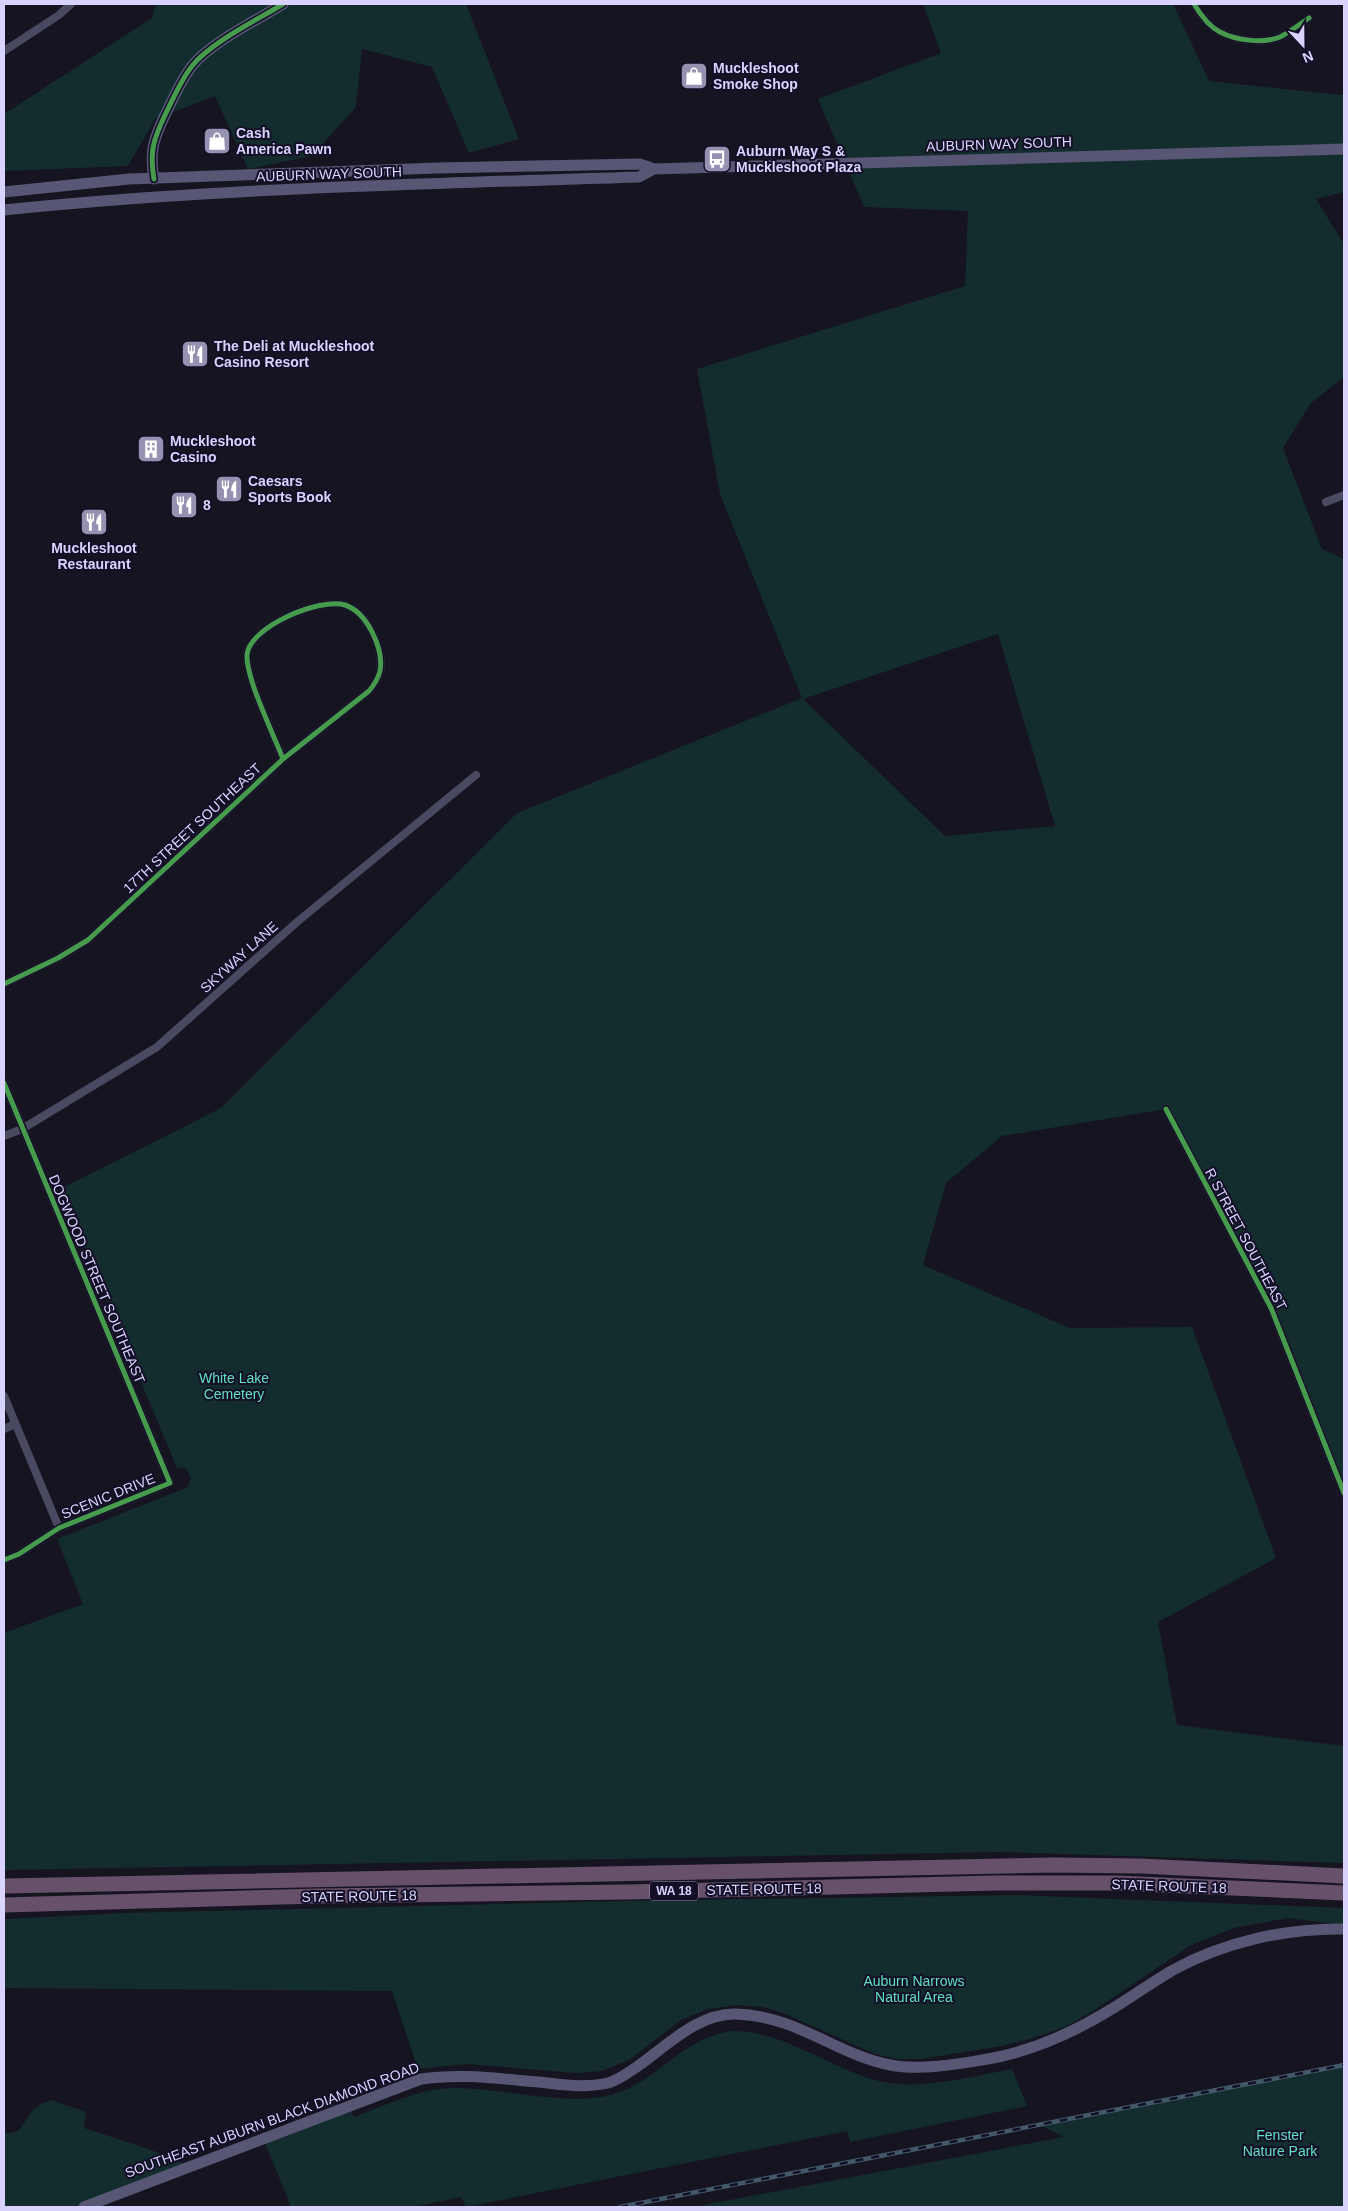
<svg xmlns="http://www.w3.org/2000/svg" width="1348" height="2211" viewBox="0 0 1348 2211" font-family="Helvetica,sans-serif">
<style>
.green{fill:#132c2d;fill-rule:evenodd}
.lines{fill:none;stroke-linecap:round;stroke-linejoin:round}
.street{stroke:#4a4962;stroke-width:8}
.secondary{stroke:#575674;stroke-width:11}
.highway{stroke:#67516a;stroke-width:15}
.rail-casing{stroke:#43596b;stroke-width:4.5}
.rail{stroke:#130f26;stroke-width:2.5;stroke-dasharray:8;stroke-linecap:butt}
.cycleway-casing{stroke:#130f26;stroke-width:8}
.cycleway{stroke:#469c4c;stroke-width:5}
.labels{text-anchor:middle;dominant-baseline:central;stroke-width:4;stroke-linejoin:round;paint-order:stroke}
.shield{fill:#130f26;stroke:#9e99be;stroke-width:1}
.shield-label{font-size:12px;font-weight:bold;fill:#d9d4ff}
.poi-label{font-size:14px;font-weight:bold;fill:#d9d4ff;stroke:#130f26;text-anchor:start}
.street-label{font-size:14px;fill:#d9d4ff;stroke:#130f26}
.park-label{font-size:14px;fill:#5fe0c0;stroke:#130f26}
</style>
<rect width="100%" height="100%" fill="#161421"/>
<path class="green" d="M156 4H466L519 139 469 153 432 67 362 49 356 107 312 156 248 169 215 96 155 119 128 166 4 171V114L152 18Z
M923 4H1173L1209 81 1341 95 1344 94V192L1316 199 1344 244V377L1311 403 1283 448 1322 549 1344 559V1493L1271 1308 1166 1109 1002 1136 946 1183 923 1265 1070 1328 1192 1327 1276 1558 1158 1622 1177 1725 1344 1746V1863L1000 1852 4 1870V1633L83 1604 57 1539 188 1487 191 1478 186 1468H177L60 1189 221 1108 517 813 802 698 720 494 697 369 965 286 968 211 864 207 818 99 941 53ZM998 634 1055 826 945 836 803 699Z
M1015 1895 1344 1908V1925L1288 1918 1234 1928 1191 1945 1093 2011 1065 2027 1030 2039 1002 2046 920 2059H896L875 2054 783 2013 763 2007 737 2005 708 2009 681 2020 629 2060 602 2071 577 2073 466 2064 418 2069 392 1991 4 1988V1919L124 1913 624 1901Z
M732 2031C787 2031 831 2070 883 2082 923 2090 973 2076 1012 2069L1027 2106 850 2142 847 2131 466 2207 461 2197 413 2207H291L263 2138 349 2105 354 2117C387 2105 419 2088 455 2088 502 2088 561 2105 606 2096 657 2086 678 2038 732 2031Z
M1344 2065V2207H693L1064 2137 1039 2125Z
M51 2100 86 2112 84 2128 146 2148 190 2166 75 2207H4V2133C24 2136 24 2117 36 2107 40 2104 46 2102 51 2100Z"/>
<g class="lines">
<path class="street" d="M1194 4C1200 14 1208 26 1220 32 1235 40 1263 44 1280 37 1290 32 1300 24 1309 18
M4 51 59 15 71 4
M1326 502 1344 495
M4 984 58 958 88 940 283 759 369 691C374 685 378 679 380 671 384 649 367 612 345 605 320 597 249 627 247 655 246 679 274 735 283 759
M4 1083 170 1483 59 1528 19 1554 4 1560
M1166 1109 1271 1308 1344 1493
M4 1136 22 1129 157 1047 297 922 476 775
M4 1396 59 1528
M4 1429 15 1424"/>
<path class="secondary" d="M154 179C149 151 154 138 166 113 174 97 181 80 192 66 210 43 257 20 283 4
M4 192 129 179 438 168 640 164 654 169 1344 149
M4 210C215 188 428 184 639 177L654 169
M84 2207 421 2079C461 2073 500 2079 539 2082 562 2085 586 2088 608 2083 619 2080 629 2072 638 2066 668 2045 698 2013 736 2014 798 2016 835 2054 890 2065 921 2071 957 2064 988 2059 1034 2051 1075 2032 1115 2007 1134 1995 1153 1982 1173 1970 1224 1942 1286 1928 1344 1929"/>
<path class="highway" d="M4 1886 1053 1865 1141 1866 1344 1876
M4 1905 319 1896 627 1892 994 1883H1117L1344 1893"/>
<g class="rail-casing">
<path id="rail" d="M620 2207 1344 2065"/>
</g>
<use href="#rail" class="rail"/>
<g class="cycleway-casing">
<path id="cycleway" d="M1194 4C1200 14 1208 26 1220 32 1235 40 1263 44 1280 37 1290 32 1300 24 1309 18
M154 179C149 151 154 138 166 113 174 97 181 80 192 66 210 43 257 20 283 4
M4 984 58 958 88 940 283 759 369 691C374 685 378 679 380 671 384 649 367 612 345 605 320 597 249 627 247 655 246 679 274 735 283 759
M4 1083 170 1483 59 1528 19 1554 4 1560
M1166 1109 1271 1308 1344 1493"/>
</g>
<use href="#cycleway" class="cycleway"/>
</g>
<defs>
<g id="shop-square" transform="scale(1.4375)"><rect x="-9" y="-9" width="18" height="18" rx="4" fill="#9591b1" stroke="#130f26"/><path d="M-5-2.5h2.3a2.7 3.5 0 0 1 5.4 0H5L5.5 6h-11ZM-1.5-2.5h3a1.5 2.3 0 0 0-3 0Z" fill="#fff"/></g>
<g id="bus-square" transform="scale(1.4375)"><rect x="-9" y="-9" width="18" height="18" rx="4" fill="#9591b1" stroke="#130f26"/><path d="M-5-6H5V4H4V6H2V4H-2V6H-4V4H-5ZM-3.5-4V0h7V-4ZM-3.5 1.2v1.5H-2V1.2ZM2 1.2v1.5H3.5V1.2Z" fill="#fff"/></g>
<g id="restaurant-square" transform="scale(1.4375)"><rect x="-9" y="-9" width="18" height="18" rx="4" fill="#9591b1" stroke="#130f26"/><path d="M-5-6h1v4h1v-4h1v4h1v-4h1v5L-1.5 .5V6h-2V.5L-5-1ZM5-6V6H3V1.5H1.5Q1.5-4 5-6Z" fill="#fff"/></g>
<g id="building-square" transform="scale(1.4375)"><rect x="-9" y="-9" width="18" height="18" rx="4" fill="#9591b1" stroke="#130f26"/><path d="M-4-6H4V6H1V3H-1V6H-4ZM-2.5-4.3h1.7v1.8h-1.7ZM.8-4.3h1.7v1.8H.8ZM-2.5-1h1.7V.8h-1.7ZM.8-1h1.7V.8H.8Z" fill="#fff"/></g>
</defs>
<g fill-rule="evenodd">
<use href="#shop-square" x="694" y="76"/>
<use href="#shop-square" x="217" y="141"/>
<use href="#bus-square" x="717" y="159"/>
<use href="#restaurant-square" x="195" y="354"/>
<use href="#building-square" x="151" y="449"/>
<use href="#restaurant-square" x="229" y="489"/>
<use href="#restaurant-square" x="184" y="505"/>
<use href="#restaurant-square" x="94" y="522"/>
</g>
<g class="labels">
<rect class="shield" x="650" y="1881.5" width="48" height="19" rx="4"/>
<g class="shield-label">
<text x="674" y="1891">WA 18</text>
</g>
<g class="poi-label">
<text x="713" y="68">Muckleshoot<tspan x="713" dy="16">Smoke Shop</tspan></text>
<text x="236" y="133">Cash<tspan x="236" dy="16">America Pawn</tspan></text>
<text x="736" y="151">Auburn Way S &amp;<tspan x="736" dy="16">Muckleshoot Plaza</tspan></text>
<text x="214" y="346">The Deli at Muckleshoot<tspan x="214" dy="16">Casino Resort</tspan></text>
<text x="170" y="441">Muckleshoot<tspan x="170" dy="16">Casino</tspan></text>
<text x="248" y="481">Caesars<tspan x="248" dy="16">Sports Book</tspan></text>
<text x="203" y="505">8</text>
<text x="94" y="548" text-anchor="middle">Muckleshoot<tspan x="94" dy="16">Restaurant</tspan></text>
</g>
<g class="street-label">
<text transform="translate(999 144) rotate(-2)">AUBURN WAY SOUTH</text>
<text transform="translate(329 174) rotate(-2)">AUBURN WAY SOUTH</text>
<text transform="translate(192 828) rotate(-43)">17TH STREET SOUTHEAST</text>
<text transform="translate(239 957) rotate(-42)">SKYWAY LANE</text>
<text transform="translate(1246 1239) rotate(62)">R STREET SOUTHEAST</text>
<text transform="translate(97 1279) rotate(67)">DOGWOOD STREET SOUTHEAST</text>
<text transform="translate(108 1496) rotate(-22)">SCENIC DRIVE</text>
<text transform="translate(1169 1886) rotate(2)">STATE ROUTE 18</text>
<text transform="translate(764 1889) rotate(-1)">STATE ROUTE 18</text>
<text transform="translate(359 1896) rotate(-1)">STATE ROUTE 18</text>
<text transform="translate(272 2120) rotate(-20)">SOUTHEAST AUBURN BLACK DIAMOND ROAD</text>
</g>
<g class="park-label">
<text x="234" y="1378">White Lake<tspan x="234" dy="16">Cemetery</tspan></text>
<text x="914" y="1981">Auburn Narrows<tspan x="914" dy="16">Natural Area</tspan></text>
<text x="1280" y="2135">Fenster<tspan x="1280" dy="16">Nature Park</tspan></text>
</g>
</g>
<rect width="1348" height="2211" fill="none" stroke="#d9d4ff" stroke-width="10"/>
<g transform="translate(1303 45) rotate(158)" stroke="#130f26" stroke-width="4" paint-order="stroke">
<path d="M0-4L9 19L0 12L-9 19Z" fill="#d9d4ff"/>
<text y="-8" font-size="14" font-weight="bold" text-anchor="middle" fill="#d9d4ff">N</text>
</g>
</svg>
